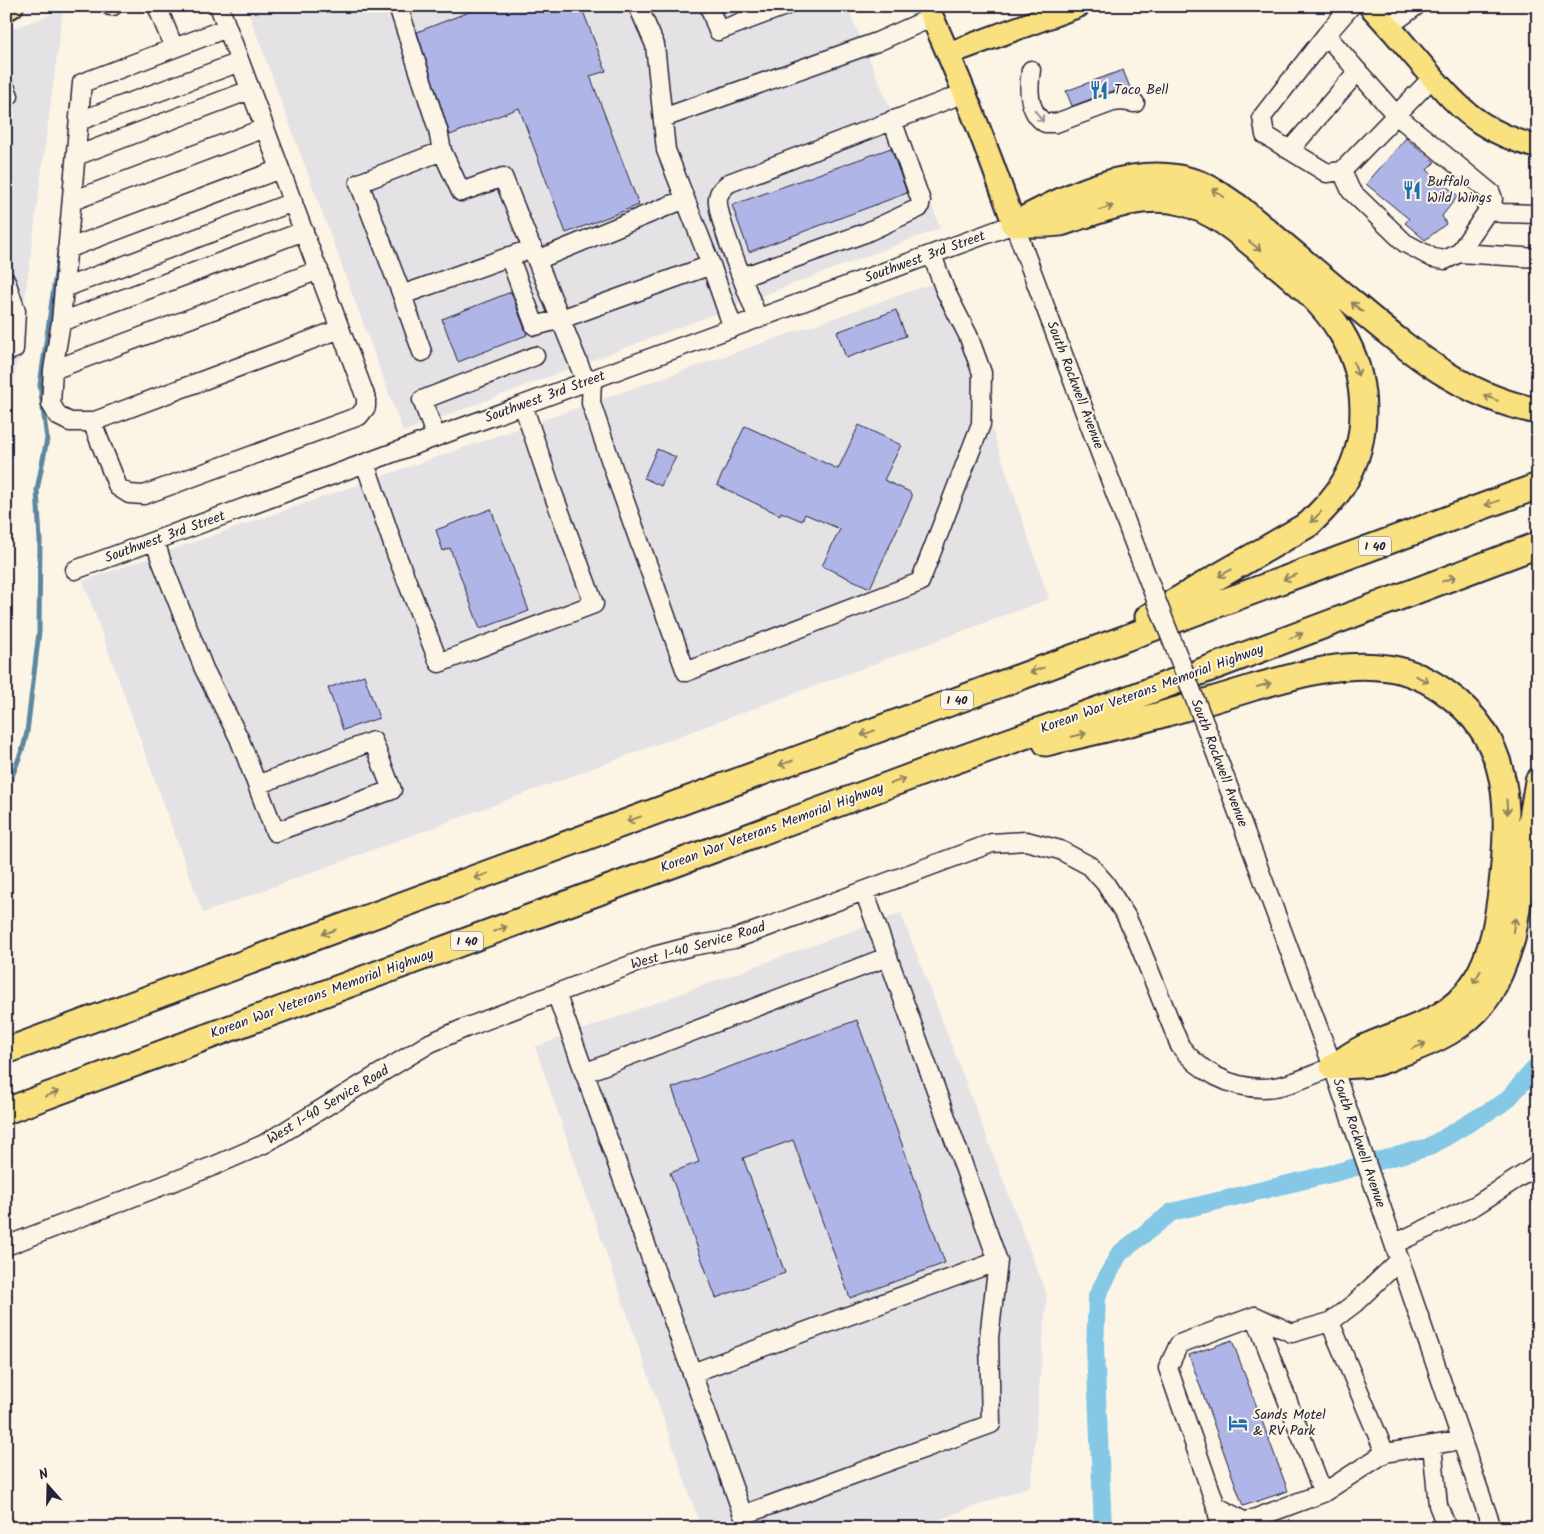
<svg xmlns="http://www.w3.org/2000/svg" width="1544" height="1534" viewBox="0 0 1544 1534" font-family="Kalam,sans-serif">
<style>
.built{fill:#e5e2e6}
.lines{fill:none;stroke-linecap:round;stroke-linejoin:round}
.stream{stroke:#5d86a1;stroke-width:5}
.canal{stroke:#84c8e5;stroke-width:18}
.building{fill:#afb6e7;stroke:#22223b}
.minor-casing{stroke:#22223b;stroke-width:21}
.major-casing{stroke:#22223b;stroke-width:26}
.highway-casing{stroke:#22223b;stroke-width:29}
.minor{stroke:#fcf5e5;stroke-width:18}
.major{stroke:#fae180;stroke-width:22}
.highway{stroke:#fae180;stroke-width:25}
.minor-bridge-casing{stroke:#22223b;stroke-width:21;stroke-linecap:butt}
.minor-bridge{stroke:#fcf5e5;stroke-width:18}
.oneway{stroke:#9a9698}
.oneway2{stroke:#8e825e}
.labels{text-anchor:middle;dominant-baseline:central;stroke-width:4;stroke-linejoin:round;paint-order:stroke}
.shield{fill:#fcf5e5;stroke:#63616e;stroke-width:1}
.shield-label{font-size:12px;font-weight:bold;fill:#22223b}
.poi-label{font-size:14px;fill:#22223b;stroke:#fcf5e5;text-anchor:start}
.street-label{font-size:14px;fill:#22223b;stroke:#fcf5e5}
</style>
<rect width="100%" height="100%" fill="#fcf5e5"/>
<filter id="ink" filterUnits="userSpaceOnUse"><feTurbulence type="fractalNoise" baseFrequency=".02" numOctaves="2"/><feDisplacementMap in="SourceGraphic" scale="10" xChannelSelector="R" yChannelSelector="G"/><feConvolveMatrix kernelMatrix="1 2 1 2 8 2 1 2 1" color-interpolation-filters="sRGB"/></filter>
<g filter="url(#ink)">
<path class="built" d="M246 6H847L941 228 403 432Z
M63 10 6 442V31Z
M942 280 1049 599 203 913 83 581Z
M901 913 1047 1295 1031 1486 916 1528H701L535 1047Z"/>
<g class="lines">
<path class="stream" d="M6 792 24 745 27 732 39 632 40 540 37 490 47 439 40 385 59 252"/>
<path class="canal" d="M1103 1528 1095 1349 1097 1296 1119 1254 1172 1212 1334 1173 1429 1147 1506 1101 1538 1065"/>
</g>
<path class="building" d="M484 6H581L606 71 590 76 639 205 566 233 519 108 450 135 417 32Z
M1123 70 1131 90 1110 92 1072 106 1066 91Z
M1406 138 1435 162 1427 170 1458 196 1442 216 1446 224 1425 240 1405 223 1409 219 1366 184Z
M891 148 907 193 749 252 732 205Z
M511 292 527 335 458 362 442 319Z
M896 310 906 336 846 358 837 332Z
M859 425 901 445 884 480 910 492 912 497 870 588 822 566 840 529 805 514 802 521 781 512 780 515 717 485 745 426 838 469Z
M657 449 676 457 661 486 644 478Z
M491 509 529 611 480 629 450 548 443 551 436 530Z
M364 675 379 718 343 730 328 688Z
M857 1020 945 1263 850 1298 793 1140 743 1158 785 1273 716 1298 670 1173 699 1162 672 1088Z
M1232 1340 1288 1491 1243 1506 1189 1355Z"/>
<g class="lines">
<g class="minor-casing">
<path id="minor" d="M110 6H113
M157 6 174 48
M219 6 366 398V407L359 416 144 495 129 494 118 487 92 422H70L58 416 51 404 53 370 61 322 82 83 227 28
M398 6 438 130 442 151
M709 6 718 31 785 6
M1351 6 1326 35 1262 117 1265 135 1327 173 1342 171 1433 77
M1389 26 1416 6
M1326 35 1396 115 1491 193 1493 199 1491 206
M1031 70C1028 88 1028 112 1045 123H1056L1113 102 1122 101 1135 103
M6 89 9 96 6 97
M663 118 877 42 933 17
M79 121 240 62
M1290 150 1358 71
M76 156 250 90
M1342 171 1351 191 1405 243 1433 258 1445 260 1459 253 1491 206 1500 213 1538 214
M72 201 265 128
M533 248 402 295 359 183 442 151 461 192 503 177 586 382
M67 249 280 169
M1459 253 1538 258
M509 256 535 326 561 319 711 265 666 150 655 45 638 6
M537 260 685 199
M711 265 733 328
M742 277 865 233 919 208 921 201 892 120
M6 281 16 311 14 349 6 352
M64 288 293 202
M402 295 422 352
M758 319C750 297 715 216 718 198 719 191 724 187 729 183L965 93
M61 322 304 231
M53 370 319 270
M592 380 591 403 614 471 686 672 920 582 981 424 982 373 968 335 945 290 932 255
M92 422 340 329
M436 437 422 400 535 356
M365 463 397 556 439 663 594 604 551 488 523 405
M155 541 161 560 204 669 239 738 275 832 392 790 373 741 257 785
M75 570 1014 224 1137 551
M1212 743 1333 1067 1492 1528
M556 993 692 1373 998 1261 864 891
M584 1073 887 957
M1394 1244 1476 1205 1538 1165
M6 1246 216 1165 264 1144 430 1043 465 1028 654 956 692 946 734 939 759 930 992 843 1026 841 1060 850 1090 866 1105 883 1126 916 1138 942 1180 1046C1199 1071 1230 1088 1263 1088 1286 1088 1311 1075 1333 1067
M1400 1260 1355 1303 1330 1322 1292 1333 1255 1316 1179 1344 1168 1368 1216 1506 1245 1522 1323 1493 1385 1453 1462 1440
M1255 1316 1323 1493
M1330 1322 1385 1453
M692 1373 743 1515 991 1424 989 1338 998 1261
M1432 1445 1438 1505 1447 1528
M1216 1506 1221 1528"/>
</g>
<g class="major-casing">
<path id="major" d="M927 6C960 78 988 150 1014 224
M1370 6C1386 23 1401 40 1416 58 1436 81 1455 106 1481 123 1498 134 1518 142 1538 147
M6 9 12 6
M950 53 1078 6"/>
</g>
<g class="highway-casing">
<path id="highway" d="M1019 222C1069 195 1137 162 1195 182 1211 187 1224 198 1238 207 1275 238 1312 269 1349 300 1406 348 1462 397 1538 411
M1014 224C1029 224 1045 225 1060 223 1068 221 1077 217 1085 215 1117 204 1148 194 1181 202 1216 211 1243 236 1270 259 1296 280 1323 303 1341 332 1368 376 1371 436 1345 481 1336 497 1322 511 1309 524L1148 617
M1046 743C1084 734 1122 726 1160 715 1192 706 1223 697 1255 687 1299 675 1342 661 1388 668 1411 671 1431 681 1449 695 1513 742 1510 813 1502 884 1498 918 1493 954 1474 983 1447 1024 1408 1028 1368 1046 1355 1051 1344 1060 1333 1067
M6 1051 1538 486
M1339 1066C1350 1065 1363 1066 1374 1063 1382 1062 1391 1057 1399 1054 1433 1042 1468 1027 1488 996 1499 978 1506 959 1512 939L1538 781
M6 1111 929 770 1128 699 1538 545"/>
</g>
<use href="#minor" class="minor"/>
<use href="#major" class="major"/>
<use href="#highway" class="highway"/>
<g class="minor-bridge-casing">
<path id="minor-bridge" d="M1137 551 1212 743"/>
</g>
<use href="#minor-bridge" class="minor-bridge"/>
</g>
<defs><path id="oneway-shaft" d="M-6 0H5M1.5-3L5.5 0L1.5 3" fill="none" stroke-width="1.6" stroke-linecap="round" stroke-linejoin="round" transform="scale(1.25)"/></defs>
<use class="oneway" href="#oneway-shaft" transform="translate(1039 116) rotate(54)"/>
<g class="oneway2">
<use href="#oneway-shaft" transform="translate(1218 193) rotate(-146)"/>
<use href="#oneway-shaft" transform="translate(1106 208) rotate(-18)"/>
<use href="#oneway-shaft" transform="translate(1255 246) rotate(40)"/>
<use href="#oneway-shaft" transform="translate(1357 307) rotate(-140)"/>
<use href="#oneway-shaft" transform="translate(1356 369) rotate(72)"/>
<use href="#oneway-shaft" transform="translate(1491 398) rotate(-158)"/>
<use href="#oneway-shaft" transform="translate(1492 503) rotate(160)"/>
<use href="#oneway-shaft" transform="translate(1316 517) rotate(134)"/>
<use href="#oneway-shaft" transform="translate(1225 573) rotate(151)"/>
<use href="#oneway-shaft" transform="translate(1290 577) rotate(160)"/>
<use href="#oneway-shaft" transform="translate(1449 579) rotate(-21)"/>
<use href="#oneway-shaft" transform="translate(1296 636) rotate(-21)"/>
<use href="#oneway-shaft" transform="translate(1037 670) rotate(160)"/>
<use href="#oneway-shaft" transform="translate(1422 679) rotate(26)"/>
<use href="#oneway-shaft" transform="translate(1264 685) rotate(-16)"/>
<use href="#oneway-shaft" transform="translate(868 733) rotate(160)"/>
<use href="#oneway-shaft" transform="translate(1079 735) rotate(-13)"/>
<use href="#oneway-shaft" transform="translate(786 763) rotate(160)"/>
<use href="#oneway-shaft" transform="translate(898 781) rotate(-20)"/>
<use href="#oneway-shaft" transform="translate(1507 807) rotate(86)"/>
<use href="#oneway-shaft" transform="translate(634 819) rotate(160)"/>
<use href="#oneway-shaft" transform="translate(481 876) rotate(160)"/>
<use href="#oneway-shaft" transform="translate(1514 925) rotate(-81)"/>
<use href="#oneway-shaft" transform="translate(500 929) rotate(-20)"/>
<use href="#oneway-shaft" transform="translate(329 932) rotate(160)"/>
<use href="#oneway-shaft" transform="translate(1477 977) rotate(119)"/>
<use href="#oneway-shaft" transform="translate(1419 1046) rotate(-23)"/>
<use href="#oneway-shaft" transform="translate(52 1094) rotate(-20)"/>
</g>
</g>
<defs>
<g id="restaurant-bare" transform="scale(1.5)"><path d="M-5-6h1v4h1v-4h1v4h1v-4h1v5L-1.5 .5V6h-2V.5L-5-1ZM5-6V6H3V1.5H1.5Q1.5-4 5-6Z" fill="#1f6fb2" stroke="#fcf5e5" stroke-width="2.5" paint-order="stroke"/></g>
<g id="hotel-bare" transform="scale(1.5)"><path d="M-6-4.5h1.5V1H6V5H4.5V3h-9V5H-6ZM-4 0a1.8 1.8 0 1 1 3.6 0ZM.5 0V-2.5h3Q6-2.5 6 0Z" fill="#1f6fb2" stroke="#fcf5e5" stroke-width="2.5" paint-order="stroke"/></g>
</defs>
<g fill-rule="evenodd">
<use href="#restaurant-bare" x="1099" y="90"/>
<use href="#restaurant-bare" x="1412" y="190"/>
<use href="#hotel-bare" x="1238" y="1423"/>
</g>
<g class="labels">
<g class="shield">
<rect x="1359" y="536.5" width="32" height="19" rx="4"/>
<rect x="941" y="690.5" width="32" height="19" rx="4"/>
<rect x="451" y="931.5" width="32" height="19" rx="4"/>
</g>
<g class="shield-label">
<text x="1375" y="546">I 40</text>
<text x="957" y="700">I 40</text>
<text x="467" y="941">I 40</text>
</g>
<g class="poi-label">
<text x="1114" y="90">Taco Bell</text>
<text x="1427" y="182">Buffalo<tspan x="1427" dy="16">Wild Wings</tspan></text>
<text x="1253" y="1415">Sands Motel<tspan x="1253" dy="16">&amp; RV Park</tspan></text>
</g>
<g class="street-label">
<text transform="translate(925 257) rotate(-20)">Southwest 3rd Street</text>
<text transform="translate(1075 385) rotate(69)">South Rockwell Avenue</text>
<text transform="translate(545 397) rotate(-20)">Southwest 3rd Street</text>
<text transform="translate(165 537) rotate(-20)">Southwest 3rd Street</text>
<text transform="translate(1152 689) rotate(-20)">Korean War Veterans Memorial Highway</text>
<text transform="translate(1219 763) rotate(69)">South Rockwell Avenue</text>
<text transform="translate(772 828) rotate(-20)">Korean War Veterans Memorial Highway</text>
<text transform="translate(698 946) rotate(-16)">West I-40 Service Road</text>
<text transform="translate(322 994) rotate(-20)">Korean War Veterans Memorial Highway</text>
<text transform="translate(328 1105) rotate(-31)">West I-40 Service Road</text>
<text transform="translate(1359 1143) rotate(71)">South Rockwell Avenue</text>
</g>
</g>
<rect width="1544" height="1534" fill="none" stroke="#fcf5e5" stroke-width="25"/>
<rect x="12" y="12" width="1519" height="1509" fill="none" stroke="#22223b" stroke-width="2" filter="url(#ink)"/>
<g transform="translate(48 1486) rotate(340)" stroke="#fcf5e5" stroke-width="4" paint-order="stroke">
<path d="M0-4L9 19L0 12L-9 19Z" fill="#22223b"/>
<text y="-8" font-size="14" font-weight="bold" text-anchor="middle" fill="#22223b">N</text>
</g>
</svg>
